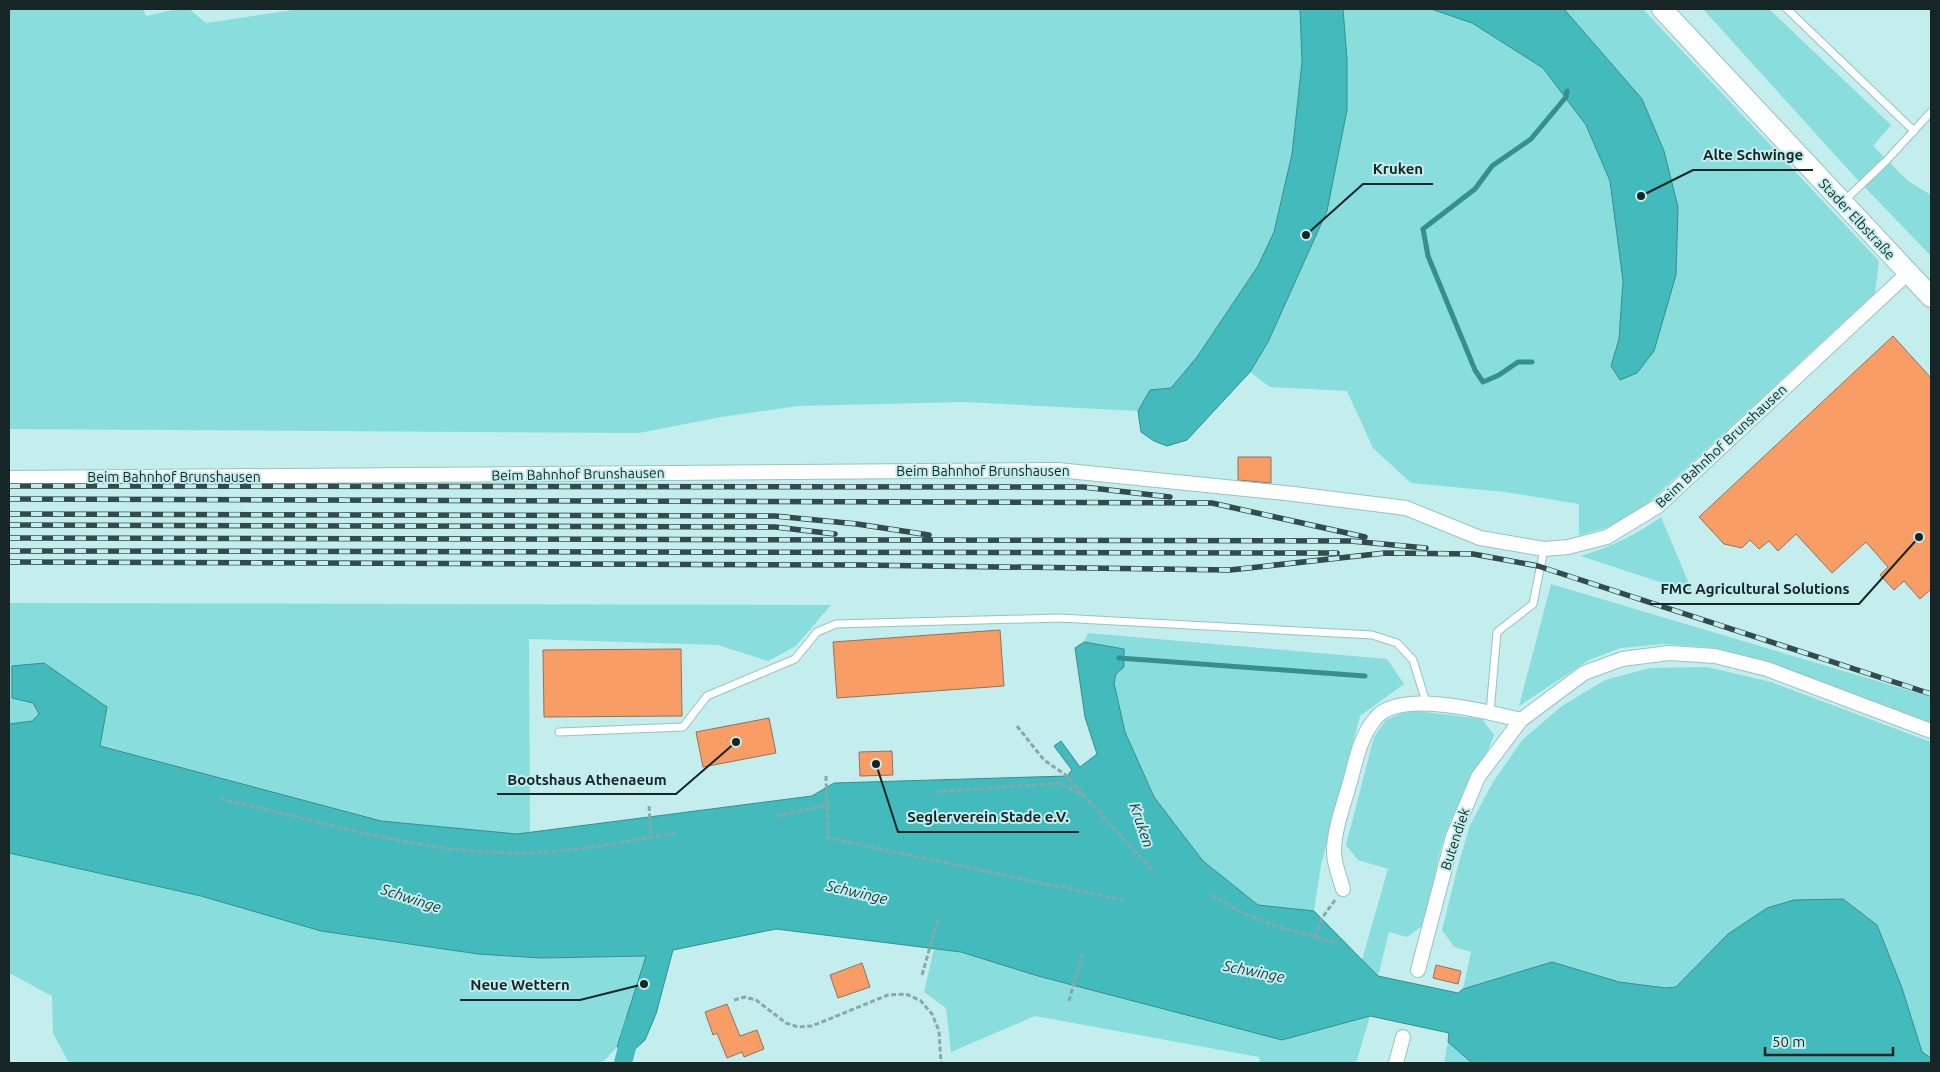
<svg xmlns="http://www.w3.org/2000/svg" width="1940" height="1072" viewBox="0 0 1940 1072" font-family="Ubuntu,sans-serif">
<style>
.green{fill:#89dddd}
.water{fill:#43babb;stroke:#368e8e}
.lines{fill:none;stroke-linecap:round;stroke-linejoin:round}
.stream{stroke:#368e8e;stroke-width:5}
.canal{stroke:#43babb;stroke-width:18}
.building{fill:#f99d67;stroke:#907262}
.lane-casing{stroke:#99c2c2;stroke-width:9}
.street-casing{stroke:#99c2c2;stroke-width:16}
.secondary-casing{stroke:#99c2c2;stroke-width:22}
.path{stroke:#87a9a8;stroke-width:3;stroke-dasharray:5 2.5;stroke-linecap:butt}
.lane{stroke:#fff;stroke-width:7}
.street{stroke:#fff;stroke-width:14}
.secondary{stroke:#fff;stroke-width:20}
.rail-casing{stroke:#354a4a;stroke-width:5.5}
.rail{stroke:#c3eeed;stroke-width:4;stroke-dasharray:11;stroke-linecap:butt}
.labels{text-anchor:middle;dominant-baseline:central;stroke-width:4;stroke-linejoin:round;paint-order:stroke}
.street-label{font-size:14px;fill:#162626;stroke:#c3eeed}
.water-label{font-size:15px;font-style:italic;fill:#1c3636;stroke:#c3eeed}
.leader{fill:none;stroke:#162626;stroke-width:2}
.callout-dot{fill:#162626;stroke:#c3eeed;stroke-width:2}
.callout-label{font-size:15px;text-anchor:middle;font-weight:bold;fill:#162626;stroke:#c3eeed;stroke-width:4;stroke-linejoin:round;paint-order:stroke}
</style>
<rect width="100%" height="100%" fill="#c3eeed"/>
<path class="green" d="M9 9H143L146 16 178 9H189L206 23 300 9H1300L1302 62 1292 154 1274 232 1258 266 1197 357 1171 388 1150 390 1138 411 964 402 798 406 721 417 639 433 9 429Z
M1343 9H1431L1472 23 1543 68 1586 125 1610 181 1623 281 1619 339 1611 366 1620 379 1642 100 1564 9H1643L1879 261 1875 293 1647 504 1610 527 1579 535V504L1505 492 1411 483 1373 448 1347 391 1270 387 1250 372 1268 342 1327 211 1347 110V59Z
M1703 9H1769L1891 125 1873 146 1908 181 1931 195V256L1854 176Z
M1661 517 1693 593 1581 556C1610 547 1636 535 1661 517Z
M1551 584 1931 697V723L1716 648 1664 644 1621 648 1589 660 1519 706Z
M9 603 831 605 796 646 768 661 718 645 529 639 530 832 517 834 381 821 99 746 75 685 44 663 33 703 39 714 32 721 9 724Z
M1088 633 1387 659 1404 684 1360 716 1321 865 1314 911 1258 905 1203 861 1154 797 1125 732 1114 683 1124 649 1084 642Z
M1707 667 1771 682 1931 742V1058L1922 1053 1902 988 1728 934 1676 987 1666 988 1619 982 1552 962 1463 989 1471 952 1454 947 1442 930 1459 862 1470 825 1493 782 1523 739 1562 706 1605 680 1650 668Z
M1409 710 1482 719 1494 735C1481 770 1458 800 1445 835 1436 862 1431 896 1425 924L1407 937 1389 932 1378 976 1362 960 1388 869 1358 860 1346 845 1374 737 1386 720Z
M9 853 201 896 322 931 478 954 541 958 647 956 617 1047 602 1063H69L53 1033 52 996 9 973Z
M934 949 961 952 1038 976 1282 1040 1370 1016 1356 1063H1260L1259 1057 1035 1016 951 1052 946 1008 924 992Z
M1448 1042 1472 1063H1444Z"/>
<path class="water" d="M1300 9H1343L1347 59V110L1327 211 1268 342 1250 372 1187 440 1167 446 1154 441 1141 432 1138 411 1150 390 1171 388 1197 357 1258 266 1274 232 1292 154 1302 62Z
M1431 9H1564L1642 99 1664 151 1678 207 1676 275 1654 351 1637 373 1620 380 1611 366 1619 339 1623 281 1610 181 1586 125 1543 68 1472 23Z
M1084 642 1124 649V667L1116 674 1114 683 1125 732 1154 797 1203 861 1258 905 1314 911 1378 976 1458 993 1463 989 1552 962 1619 982 1666 988 1676 987 1728 934 1767 908 1794 900 1843 899 1877 925 1902 988 1922 1052 1931 1058V1063H1472L1448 1042 1449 1033 1370 1016 1282 1040 1038 976 961 952 776 929 673 950 656 1014 645 1040 634 1050 617 1047 646 956 541 958 478 954 321 931 201 896 9 853V724L32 721 39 714 33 703 12 698V666L44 663 107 707 100 746 381 821 517 834 812 796 834 783 1067 776 1072 770 1054 746 1061 741 1080 767 1097 754 1085 717 1075 648Z"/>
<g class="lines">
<path class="stream" d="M1532 362H1518L1499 375 1483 382 1475 370 1428 256 1423 229 1475 189 1492 166 1531 139 1566 97 1567 91
M1119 658 1365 676"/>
<path class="canal" d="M623 1063 633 1025"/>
</g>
<path class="building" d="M1893 336 1931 378V589L1920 599 1904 581 1894 590 1880 575 1888 567 1866 542 1832 573 1796 534 1778 551 1769 541 1759 549 1750 540 1742 548 1724 544 1699 517Z
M1238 457H1271V483L1238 480Z
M1000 630 1004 686 837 698 833 642Z
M681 649 682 716 544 717 543 650Z
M769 718 776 753 703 767 696 732Z
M892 751 893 775 860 776 859 752Z
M862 963 870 987 838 998 830 975Z
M1436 965 1461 971 1458 984 1433 978Z
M727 1004 740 1036 757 1030 764 1049 744 1057 742 1052 727 1058 717 1033 713 1035 705 1012Z"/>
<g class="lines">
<g class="lane-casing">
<path id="lane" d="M1787 9 1914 131
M1844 201 1887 160 1931 112
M1490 712 1497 632 1533 604 1544 549
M559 732 683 727 707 696 795 659 817 632 836 624 1059 618 1372 635 1397 643 1413 660 1426 702"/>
</g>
<g class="street-casing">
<path id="street" d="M9 478 1058 470 1294 494 1406 508 1480 538 1544 549 1568 547 1607 537 1658 506 1908 273
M1343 889C1340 878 1334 864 1334 852 1334 829 1344 804 1350 782 1356 760 1360 737 1375 719 1399 688 1488 712 1521 720
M1418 970 1453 837 1478 777 1521 720 1584 673 1622 659 1669 653 1715 656 1767 669 1931 731
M1396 1063 1403 1037"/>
</g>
<g class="secondary-casing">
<path id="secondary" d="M1662 9 1931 297"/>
</g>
<path class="path" d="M1017 726 1044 760 1067 776 1082 794
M826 776 828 838 1123 900
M935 792 1059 783 1084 796 1155 873
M220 799C319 820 418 854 521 853 570 853 630 841 678 832
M649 806 651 837
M776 816 827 805
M1212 895 1245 914 1279 927 1337 943
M1315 937 1322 918 1335 900
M922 975 938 919
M734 1000 745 997 756 1000 786 1023 798 1027 812 1026 888 995 906 994 921 1001 932 1014 939 1031 941 1063
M1069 1001 1082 954"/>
<use href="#lane" class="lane"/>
<use href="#street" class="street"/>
<use href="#secondary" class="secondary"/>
<g class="rail-casing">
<path id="rail" d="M9 486 1083 487 1170 497
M9 499 1212 503 1365 537
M9 514 775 516 857 524 929 535
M9 525 775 527 835 534
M9 538 1351 541 1426 548
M9 551 1337 553
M9 562 860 565 1230 570 1385 553 1473 554 1538 566 1931 694"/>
</g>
<use href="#rail" class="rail"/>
</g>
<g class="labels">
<g class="street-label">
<text transform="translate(1857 219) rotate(47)">Stader Elbstraße</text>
<text transform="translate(1721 446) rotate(-43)">Beim Bahnhof Brunshausen</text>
<text x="983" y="471">Beim Bahnhof Brunshausen</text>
<text transform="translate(578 474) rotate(-1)">Beim Bahnhof Brunshausen</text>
<text x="174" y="477">Beim Bahnhof Brunshausen</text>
<text transform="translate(1455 839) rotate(-72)">Butendiek</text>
</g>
<g class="water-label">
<text transform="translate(1142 825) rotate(71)">Kruken</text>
<text transform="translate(857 892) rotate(13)">Schwinge</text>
<text transform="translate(411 898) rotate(18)">Schwinge</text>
<text transform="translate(1254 971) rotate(11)">Schwinge</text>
</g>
</g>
<path class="leader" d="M1641 196L1693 170H1813M1306 235L1363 184H1433M1919 537L1859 604H1650M736 742L676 794H497M876 764L898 832H1079M644 984L580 1000H460"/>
<g class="callout-dot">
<circle cx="1641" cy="196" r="5"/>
<circle cx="1306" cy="235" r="5"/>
<circle cx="1919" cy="537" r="5"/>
<circle cx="736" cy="742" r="5"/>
<circle cx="876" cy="764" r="5"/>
<circle cx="644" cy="984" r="5"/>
</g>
<g class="callout-label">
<text x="1753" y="160">Alte Schwinge</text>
<text x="1398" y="174">Kruken</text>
<text x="1755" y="594">FMC Agricultural Solutions</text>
<text x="587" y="785">Bootshaus Athenaeum</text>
<text x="988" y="822">Seglerverein Stade e.V.</text>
<text x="520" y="990">Neue Wettern</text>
</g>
<rect width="1940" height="1072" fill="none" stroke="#162626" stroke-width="20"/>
<path d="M1765 1047v8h128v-8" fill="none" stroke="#162626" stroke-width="2.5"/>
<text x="1772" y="1047" font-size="15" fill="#162626" stroke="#c3eeed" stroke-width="4" paint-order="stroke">50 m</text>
</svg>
